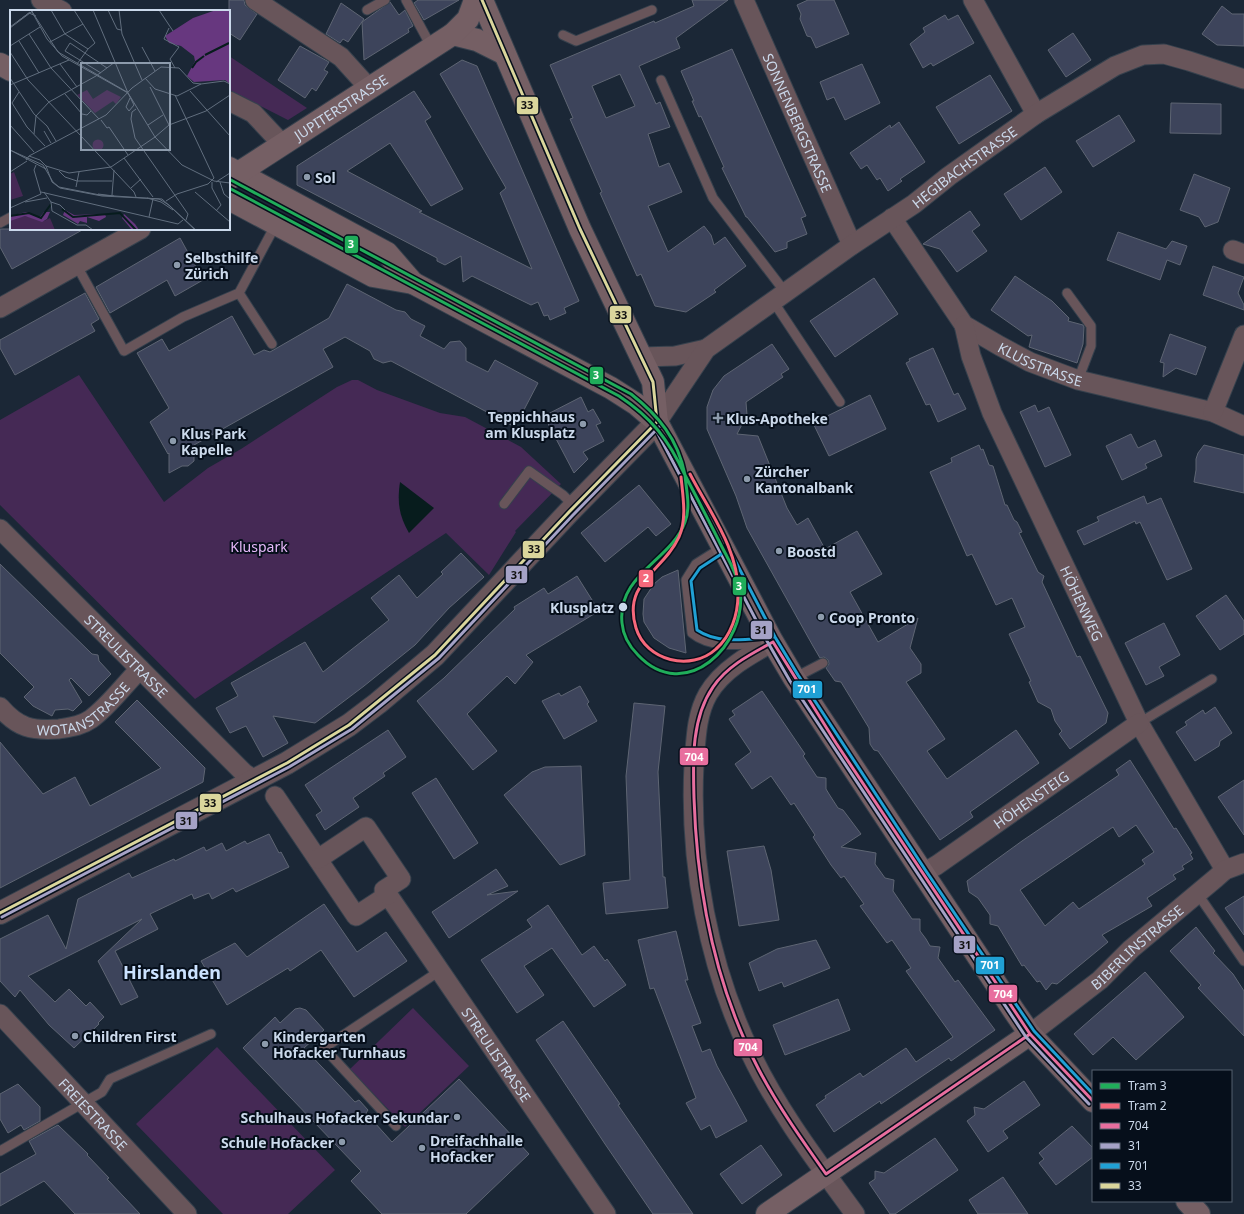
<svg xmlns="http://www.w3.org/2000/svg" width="1244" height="1214" viewBox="0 0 1244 1214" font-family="'Noto Sans',sans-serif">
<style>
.green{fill:#452955}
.water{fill:#071c1d}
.building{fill:#3d445b;stroke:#5e6573;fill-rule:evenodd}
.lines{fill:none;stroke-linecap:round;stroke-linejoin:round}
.service-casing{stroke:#36414d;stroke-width:11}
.minor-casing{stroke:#36414d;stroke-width:21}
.tertiary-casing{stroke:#36414d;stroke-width:24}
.secondary-casing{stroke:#36414d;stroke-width:24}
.service{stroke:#68555a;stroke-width:9}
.minor{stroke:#68555a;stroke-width:19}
.tertiary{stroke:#68555a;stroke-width:22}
.secondary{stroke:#755f64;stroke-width:22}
.bus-1-casing{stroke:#060f1b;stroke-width:6}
.bus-2-casing{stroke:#060f1b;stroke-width:6}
.bus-3-casing{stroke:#060f1b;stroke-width:6}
.bus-4-casing{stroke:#060f1b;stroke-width:6}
.bus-1{stroke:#e86e9e;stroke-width:3}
.bus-2{stroke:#a5a2c6;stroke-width:3}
.bus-3{stroke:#20a0d4;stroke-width:3}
.bus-4{stroke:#dad69c;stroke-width:3}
.tram-1-casing{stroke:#060f1b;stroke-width:6}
.tram-2-casing{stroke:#060f1b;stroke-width:6}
.tram-1{stroke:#20ad5a;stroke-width:3}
.tram-2{stroke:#f5687b;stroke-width:3}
.poi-dot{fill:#8d9bac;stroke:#060f1b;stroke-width:1.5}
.stop-dot{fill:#cbd9eb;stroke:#060f1b;stroke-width:1.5}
.labels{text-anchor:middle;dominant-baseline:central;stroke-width:4;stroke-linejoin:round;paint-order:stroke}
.street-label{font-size:14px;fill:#cbd9eb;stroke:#060f1b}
.poi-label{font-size:14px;font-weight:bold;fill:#cbd9eb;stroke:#060f1b;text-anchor:start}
.park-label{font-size:14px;fill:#e5b8f9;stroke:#060f1b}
.stop-label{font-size:14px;font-weight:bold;fill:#cbd9eb;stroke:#060f1b;text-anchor:end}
.district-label{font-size:18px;font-weight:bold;fill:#cbe2ff;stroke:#060f1b}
.inset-river{fill:none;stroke:#071c1d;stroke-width:2}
.inset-road{fill:none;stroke:#616e7e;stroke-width:1}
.view{fill:#8d9bac;fill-opacity:0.15;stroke:#8d9bac;stroke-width:2}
.inset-edge{fill:none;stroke:#cbd9eb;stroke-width:2}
.line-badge{stroke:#060f1b;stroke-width:1.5}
.badge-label{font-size:11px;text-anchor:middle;font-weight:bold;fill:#fff}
.pale-badge-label{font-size:11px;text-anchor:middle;font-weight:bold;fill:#111}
</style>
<rect width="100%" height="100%" fill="#1b2736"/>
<path class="green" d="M229 56 307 108 288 120 229 90Z
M79 375 164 502 208 468 241 449 337 387 352 380H358L377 390 440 413 465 417 521 447 561 484 515 531 516 532 489 575 446 533 195 699 0 505V420Z
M413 1008 469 1066 405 1127 350 1069Z
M217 1047 335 1170 288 1214H223L136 1124Z"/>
<path class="water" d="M400 482 434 508 409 533C399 516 397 502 400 482Z"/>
<path class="building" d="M229 0H244L245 5 257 14 240 40 229 33Z
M418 0H459L424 20 414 3Z
M692 0H728L676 38 680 48 639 66 656 104 660 102 670 127 648 134 659 167 669 163 682 192 648 206 668 252 704 226 711 235 714 245 725 237 746 266 714 290 716 292 686 312 655 306 641 274 637 276 600 193 602 192 570 119 573 118 550 65 654 21 655 23 694 6ZM620 74 635 106 606 118 592 86Z
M808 0H834L849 34 816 48 811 37 807 36 800 19 801 14 797 5Z
M390 2 399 15 405 10 413 26 408 29 409 32 364 60 362 22Z
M341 3 364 19 348 42 343 39 340 43 326 34Z
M1222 6 1232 14H1244V46L1217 45 1202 34Z
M945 15 948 20 958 15 974 43 933 66 931 63 923 68 910 44 925 32 923 28Z
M1073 33 1091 60 1066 77 1048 50Z
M300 46 329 62 324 70 328 72 316 91 312 88 305 98 278 80Z
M732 49 806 216 801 218 807 234 787 242V248L775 252 747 217H746L722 168 724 167 701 116 699 117 692 101H694L681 71Z
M462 60 477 66 579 301 564 308 566 313 550 320 548 315 544 316 538 302 531 305 472 276 463 282 461 256 445 265 437 261V258L297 185V166L414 91 431 117 425 121 463 189 431 206 390 143 347 171 422 211 419 212 532 269 500 193 506 188 440 74Z
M862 64 880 103 845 120 834 97 827 100 820 82Z
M990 75 1012 111 959 144 936 107Z
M1171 103 1221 104V134L1170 133Z
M1119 115 1135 141 1093 167 1076 141Z
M899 122 925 162 900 179 902 181 888 191 880 178 877 180 867 165 861 169 850 153 890 125 891 128Z
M1045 167 1062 192 1021 220 1004 194Z
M1194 174 1230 188 1218 222 1205 227 1199 217 1180 210Z
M970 211 980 225 972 231 987 251 957 272 940 249 923 244Z
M0 229H84L12 269 0 247Z
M1118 232 1166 249 1172 241 1187 246 1180 265 1167 260 1160 280 1107 260Z
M180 238 203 280 175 296 167 280 110 313 96 287Z
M1213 266 1244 277 1238 293 1244 305V310L1203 295Z
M1015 276 1052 301 1069 318 1068 321 1083 325 1084 327 1083 344 1077 363 1029 347 1032 335 1028 336 991 310Z
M874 278 898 314 835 357 810 321Z
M347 284 396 310 405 312 411 319 425 326 420 336 444 349 450 342 460 341 466 348V361L488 372 495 360 538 383 515 427 391 361 383 363 374 359 370 351 345 337 323 349 333 367 194 445V461L188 466H182L169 473V453L168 454 150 422 169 408 137 353 162 339 169 351 232 316 254 355 264 350 270 352 329 318Z
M85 293 99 319 91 324 95 331 15 375 0 348V340Z
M1170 334 1206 347 1196 375 1176 368 1163 377 1164 363 1160 362Z
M772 344 789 369 781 374 783 377 746 402 747 415 737 434 758 436 787 508 797 525 808 518 825 549 857 531 882 574 850 592 878 642 918 618 910 648 921 664V673L906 682 945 739 927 751 947 779 1016 730 1039 763 970 812 973 817 940 840 878 751 874 750 870 744 869 728 841 682 835 681 826 668 829 664 828 660 824 657 820 658 813 646 747 528 736 496 707 429V407L713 390 724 376Z
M933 348 954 395 958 393 966 409 938 422 930 404 926 405 906 363 910 361 909 359Z
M870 395 886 429 829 456 813 423Z
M581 397 588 412 593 409 601 423 596 425 604 441 583 452 588 459 574 473 544 416Z
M1035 405 1038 412 1049 407 1071 455 1045 467 1020 412Z
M1131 434 1138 448 1155 440 1162 456 1145 464 1147 468 1122 480 1106 446Z
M979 445 981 450 983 449 989 465 993 466 1005 505H1007L1014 520 1017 522 1022 532 1019 533 1038 572 1044 576 1042 582 1077 657 1080 656 1108 713 1106 723 1070 749 1059 734 1062 731 1055 721 1051 709 1038 702 1029 682 1031 681 1009 634 1025 627 1012 598 996 605 972 554 967 556 930 472 952 462 951 458Z
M1204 445 1244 455V493L1194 482 1196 470V459L1198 453Z
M639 485 671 524 656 536 648 527 605 562 581 533Z
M1144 496 1147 504 1161 498 1192 569 1167 580 1140 522 1136 524 1135 521 1084 545 1077 531 1099 521 1097 517Z
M461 553 484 577 449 608 415 645 364 686 315 723 273 716 288 743 263 757 246 726 230 733 216 708 238 696 231 683 305 642 323 672 389 620 371 598 399 575 417 598 443 574 441 572Z
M0 564 92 654 98 655 99 661 111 674 89 696 71 678 69 680 82 702 73 711 68 709 55 710 52 716 33 706 24 697 34 687 0 653Z
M678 570 686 653 669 648 654 638 644 622 643 614 644 599 654 584 662 577Z
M577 576 599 611 526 655 533 662 515 684 507 676 467 714 497 751 473 770 417 701 444 678 515 609 514 607 544 588 548 594Z
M1226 595 1244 621V634L1220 650 1196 616Z
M1164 623 1180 655 1159 667 1164 676 1146 685 1125 643Z
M580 686 589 702 587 704 597 721 564 739 542 701 559 693 561 696Z
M762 691 805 754 803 756 817 777 826 778V789L829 794 838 808 843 810 861 834 841 847 876 853 875 864 885 878 894 880 893 891 912 919H920V931L926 939 930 946 940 947 938 958 955 982 958 980 995 1030 951 1061 949 1058 881 1104 880 1101 834 1132 816 1105 826 1098 825 1096 860 1073 863 1077 906 1048 916 1062 953 1037 906 971 911 968 892 940 887 943 860 906 864 904 844 876 841 878 831 865 813 837 815 835 794 803 791 805 771 776 752 789 735 764 751 752 729 719 735 715 732 711Z
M137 700 205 768 203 782 0 888V742L43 794 75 777 90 806 161 768 115 722Z
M634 703 665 706 658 772 663 877H665L668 908 606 914 603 883 630 880 626 776Z
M1215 707 1232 733 1220 741 1219 746 1195 761 1176 732 1187 725 1185 722 1203 710 1205 714Z
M388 730 406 757 383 773 385 776 353 798 359 807 325 830 316 815 322 811 305 785Z
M1130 760 1174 829 1176 828 1192 853 1190 854 1193 859 1182 866 1184 869 1173 875 1176 879 1147 898 1152 906 1102 935 1108 942 1057 984 1052 983 1046 990 1040 981 1037 982 1024 965 1022 966 998 926 990 924V915L978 898 969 892 967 881 1022 841 1119 775 1116 770ZM1136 825 1154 852 1142 860 1145 864 1079 909 1073 902 1045 926 1020 890 1113 827 1119 837Z
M581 766 585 855 560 865 504 795 532 772 545 767Z
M436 778 478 843 454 859 412 793Z
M1244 780V835L1218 797Z
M269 834 279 853 281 852 289 867 236 892 233 888 212 899 209 893 194 899 192 894 150 914 158 929 115 951 138 997 121 1005 98 961 142 919 28 976 55 1002 69 989 86 1006 90 1002 104 1017 98 1023 99 1024 74 1048 49 1025 20 990 15 997 0 981V939L48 915 66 949 78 899 129 873 132 878 174 859 175 861 204 847 206 851 222 843 226 851 245 841 247 844Z
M764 846 771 870 779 920 739 926 727 851Z
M496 869 508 886 487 895 518 891 449 938 432 912Z
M1244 896V935L1225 908Z
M324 904 357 952 386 932 407 961 354 997 321 950 290 971 288 968 227 1005 201 961 235 943 247 957Z
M548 905 582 955 594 946 605 961 607 959 626 985 594 1007 552 948 524 966 544 995 517 1013 481 960 532 927 527 920Z
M1196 927 1215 951 1213 953 1233 974 1244 991V1036L1198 988 1201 985 1170 951Z
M676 931 688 980H685L701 1023 692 1026 702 1052 710 1049 717 1066 747 1121 716 1138 710 1125 701 1130 686 1103 696 1098 654 988 650 989 638 940Z
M816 940 830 968 784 987 782 982 759 991 749 963 777 949Z
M1145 972 1184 1017 1136 1060 1113 1037 1093 1055 1074 1034Z
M838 999 850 1030 785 1055 773 1025Z
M300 1008 306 1010 324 1030 304 1048 355 1102 359 1100 368 1110 366 1113 392 1142 459 1079 529 1154 466 1214H382L351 1181 361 1171 243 1048 275 1017 280 1023 295 1009Z
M563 1021 620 1104 618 1105 693 1214H653L605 1144 536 1040Z
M1024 1081 1040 1105 1003 1131 1008 1138 988 1152 967 1121 975 1115 974 1107 984 1109Z
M18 1084 40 1107V1121L24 1130 21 1125 8 1133 0 1119V1094Z
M58 1125 88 1154 87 1155 109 1178 107 1179 140 1214H75L44 1181 0 1206V1174L36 1154 29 1141Z
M1072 1126 1093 1148V1157L1056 1185 1039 1163 1044 1159 1039 1153Z
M935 1138 958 1170 895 1214H890L869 1183 875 1179V1171L884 1173Z
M761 1145 782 1175 742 1204 720 1174Z
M1003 1177 1028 1214H978L969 1200Z"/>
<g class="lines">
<g class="service-casing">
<path id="service" d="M406 0 432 48
M367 10 385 0
M563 35 576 41 652 10
M661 80 713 198 785 292
M0 223 11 217
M77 266 124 351 183 317 239 293
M1067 293 1091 326V346L1078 380
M773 301 840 402
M272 344 239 293 276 224
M504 504 529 471 563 495 575 507
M723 547 696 564 686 580 692 633C710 648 739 645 761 643
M794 678 823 663
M1139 723 1212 679
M1197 893 1244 961
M396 1126 324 1048 441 970
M0 1151 102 1092 110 1079 211 1034"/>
</g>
<g class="minor-casing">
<g id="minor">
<path d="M41 0 62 11"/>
<path d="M255 0 341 57 369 88"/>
<path id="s1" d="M744 0 852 245"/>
<path d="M973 0 1036 114"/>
<path d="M229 101 253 113 283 145"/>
<path id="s2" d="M892 218 964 325 1000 346 1030 362 1078 380 1213 412 1244 426"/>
<path d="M1233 250 1244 254"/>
<path d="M0 308 141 229"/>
<path id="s3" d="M964 325 971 356 992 413 1139 723 1225 870"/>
<path d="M642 357 675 356 706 349"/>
<path d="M1213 412 1244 335"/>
<path id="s4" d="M657 422 706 349 852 245 914 204 949 176 1036 114 1115 66 1143 55 1164 54 1189 61 1244 79"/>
<path id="s5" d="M0 529 244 773 255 780"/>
<path d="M773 642C749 655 722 670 708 694 696 715 696 740 694 764 689 862 708 965 751 1054 778 1111 818 1163 855 1214"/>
<path id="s6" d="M0 707C18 728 32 731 59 729 71 727 81 726 91 719 109 706 124 685 140 669"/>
<path id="s7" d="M275 796 356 916 388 895 606 1214"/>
<path d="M318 859 366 827 401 879 384 890 388 895"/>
<path id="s8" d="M922 874 937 865 1139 723"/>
<path id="s9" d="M0 1014 187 1214"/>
<path id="s10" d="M1030 1034 1100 980 1131 949 1216 878 1225 870 1244 863"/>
</g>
</g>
<g class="tertiary-casing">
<path id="tertiary" d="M0 913 287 763 349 725 378 703 435 655 569 512 657 422"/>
</g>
<g class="secondary-casing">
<g id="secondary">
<path d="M482 0 580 229 653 382 657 422"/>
<path d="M453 34 477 40 503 53"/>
<path d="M0 64 11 70"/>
<path d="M229 168 387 253 413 283"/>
<path id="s11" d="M229 179 453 34 468 19 475 0"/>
<path d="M229 199 373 276 413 283 611 388 636 404 657 422 771 639 794 678 1014 1011 1030 1034 1093 1101"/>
<path d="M1187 1201 1199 1214"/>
<path d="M767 1214 1030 1034"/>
</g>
</g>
<use href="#service" class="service"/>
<use href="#minor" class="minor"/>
<use href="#tertiary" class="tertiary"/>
<use href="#secondary" class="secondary"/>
<g class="bus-1-casing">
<path id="bus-1" d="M773 642C751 654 727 666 713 687 691 719 693 761 694 798 697 892 715 986 759 1070 778 1106 802 1140 826 1174
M773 642 836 743 1030 1034 1093 1101
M826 1174 1030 1034"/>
</g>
<g class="bus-2-casing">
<path id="bus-2" d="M653 424 767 641 790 681 1026 1037 1089 1104
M2 917 289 767 352 729 439 658 573 515 661 425"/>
</g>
<g class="bus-3-casing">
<path id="bus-3" d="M727 545 775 637 798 675 926 871 1034 1031 1093 1094
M726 551 700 568 691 581 697 630C719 645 747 639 773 637"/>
</g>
<g class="bus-4-casing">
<path id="bus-4" d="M482 0 580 229 653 382 657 422
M0 913 287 763 349 725 435 655 569 512 657 422"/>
</g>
<use href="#bus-1" class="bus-1"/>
<use href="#bus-2" class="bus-2"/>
<use href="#bus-3" class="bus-3"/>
<use href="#bus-4" class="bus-4"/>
<g class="tram-1-casing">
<path id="tram-1" d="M229 179 631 394C658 415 678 439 685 475
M229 188 619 396C652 418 668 439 685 475
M685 475C697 498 709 521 721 545 728 559 737 573 740 589 748 645 685 705 638 655 630 647 623 635 622 623 617 574 671 561 685 522 691 507 686 489 685 475Z"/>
</g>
<g class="tram-2-casing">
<path id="tram-2" d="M681 477C683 497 687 519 679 537 663 572 622 582 636 628 646 661 691 672 716 649 731 636 738 614 738 595 740 551 709 511 690 474"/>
</g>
<use href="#tram-1" class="tram-1"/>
<use href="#tram-2" class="tram-2"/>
</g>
<g class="poi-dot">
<circle cx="307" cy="177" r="4"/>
<circle cx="177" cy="265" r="4"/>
<path d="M716 412h4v4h4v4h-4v4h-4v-4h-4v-4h4z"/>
<circle cx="583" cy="424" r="4"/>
<circle cx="173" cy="441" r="4"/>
<circle cx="747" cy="479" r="4"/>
<circle cx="779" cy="551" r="4"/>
<circle cx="821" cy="617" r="4"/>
<circle cx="75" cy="1036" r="4"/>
<circle cx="265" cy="1044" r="4"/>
<circle cx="457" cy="1117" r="4"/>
<circle cx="342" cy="1142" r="4"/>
<circle cx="422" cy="1148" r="4"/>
</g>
<circle class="stop-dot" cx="623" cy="607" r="5"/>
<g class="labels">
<g class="street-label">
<text stroke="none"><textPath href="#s11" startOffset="133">JUPITERSTRASSE</textPath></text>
<text stroke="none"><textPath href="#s1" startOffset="134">SONNENBERGSTRASSE</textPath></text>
<text stroke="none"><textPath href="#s4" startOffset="404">HEGIBACHSTRASSE</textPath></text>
<text stroke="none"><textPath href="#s2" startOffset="215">KLUSSTRASSE</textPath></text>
<text stroke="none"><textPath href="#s3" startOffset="303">HÖHENWEG</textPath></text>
<text stroke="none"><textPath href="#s5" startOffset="179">STREULISTRASSE</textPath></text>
<text stroke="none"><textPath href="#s6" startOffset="97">WOTANSTRASSE</textPath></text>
<text stroke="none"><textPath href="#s8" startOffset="132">HÖHENSTEIG</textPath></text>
<text stroke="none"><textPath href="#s10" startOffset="138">BIBERLINSTRASSE</textPath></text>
<text stroke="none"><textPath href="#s7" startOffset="376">STREULISTRASSE</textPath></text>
<text stroke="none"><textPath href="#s9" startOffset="137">FREIESTRASSE</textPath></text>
</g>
<g class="poi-label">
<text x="315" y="177">Sol</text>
<text x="185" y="257">Selbsthilfe<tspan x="185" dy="16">Zürich</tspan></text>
<text x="575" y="416" text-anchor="end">Teppichhaus<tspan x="575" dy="16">am Klusplatz</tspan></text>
<text x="726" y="418">Klus-Apotheke</text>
<text x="181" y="433">Klus Park<tspan x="181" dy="16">Kapelle</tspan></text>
<text x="755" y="471">Zürcher<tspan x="755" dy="16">Kantonalbank</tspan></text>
<text x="787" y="551">Boostd</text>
<text x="829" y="617">Coop Pronto</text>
<text x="83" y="1036">Children First</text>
<text x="273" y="1036">Kindergarten<tspan x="273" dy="16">Hofacker Turnhaus</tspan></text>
<text x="449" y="1117" text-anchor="end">Schulhaus Hofacker Sekundar</text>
<text x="430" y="1140">Dreifachhalle<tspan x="430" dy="16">Hofacker</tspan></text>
<text x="334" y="1142" text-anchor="end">Schule Hofacker</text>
</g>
<g class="park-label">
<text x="259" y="546">Kluspark</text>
</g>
<g class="stop-label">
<text x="614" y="607">Klusplatz</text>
</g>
<g class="district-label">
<text x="172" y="972">Hirslanden</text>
</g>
</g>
<g transform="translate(10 10)">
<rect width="220" height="220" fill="#1b2736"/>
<path d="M77 80 83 89 97 80 111 87 106 94 103 91 85 103 67 85ZM82.5 135a5.5 5.5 0 1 1 11 0a5.5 5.5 0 1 1-11 0ZM4 162 13 186 0 190V164ZM15 206 34 211 40 208 45 220H0L1 208Z" fill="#452955"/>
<path d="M206 0H220V74L215 70 184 72 177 66 185 51 184 46 171 36 159 33 155 26 183 8ZM55 200 64 205 95 204 96 207 89 211 77 207V213L70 211 68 214 53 205ZM16 202 30 207 34 202H40L37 209 32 212 15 206 0 211V206ZM114 204 125 214 129 220H122L112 208Z" fill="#67377f"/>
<path class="inset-river" d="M195 45 219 33M182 58 186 52 194 46M52 199 63 207 110 203 126 220M0 206 19 203 31 208 41 194"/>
<path class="inset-road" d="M21 0 37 29 52 46 118 83M21 0 48 42 117 82 119 85 124 95 119 101 116 97 120 88M41 0 55 24 78 39M64 0 85 33 78 39 67 54M83 0 118 83 145 127 172 155 204 171 220 173M98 0 107 19 111 20M109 0 112 24 132 70M149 0 163 21M7 12 20 2M0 17 19 3 26 6M0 18 24 0M159 18 154 29 169 37 160 49 165 58M19 24 41 58 89 109M9 31 29 63M40 32 73 14M0 36 30 17M132 37 145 61M0 42 18 70 124 182 126 187M50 54 67 77M91 63 55 41 60 33 97 58M86 66 105 52M0 68 24 104 37 116 46 131M135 68 145 79 167 86 191 74 214 71 220 74M0 75 59 50M140 77 159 115M180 81 220 126M9 82 2 93 17 117 35 136M55 84 72 104 77 105 81 101M126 99 122 102 121 109 125 128 178 204 176 210M91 110 97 118 99 117 118 145M0 115 24 142M138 115 153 105M34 121 41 133M24 124 26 106 39 92 86 66M145 127 159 115 196 101 220 85M0 140 36 159M0 140 33 155 43 172 49 177 90 185 149 189 159 195 185 220M19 146 96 105 122 78 151 57 169 58 183 73 191 74M114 148 143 187M16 150 19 146 30 150 36 156 42 172 50 178 92 186 152 189 186 220M36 156 59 163 101 157 145 127M49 161 55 167 67 171H102M0 162 17 151M202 172V178L211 195 206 201M206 172 220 163M210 172 214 184 220 189M66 177 69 162M121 178 131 169M31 182 168 214 173 210M34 182 41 192 50 195 55 200M185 182 220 212M88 184 104 186M102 185 104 160M137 188 151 192 163 200M156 191 167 184 198 174 204 168 165 85M15 192 37 188M41 192 42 201 67 215H76L83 220M0 198 31 184 24 160 26 155M139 207 143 189"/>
<path class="view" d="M71 53H160V140H71Z"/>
<rect width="220" height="220" class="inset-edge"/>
</g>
<g class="line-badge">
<rect x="516" y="96" width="23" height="19" rx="4" fill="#dad69c"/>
<rect x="344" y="235" width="15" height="19" rx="4" fill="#20ad5a"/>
<rect x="609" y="305" width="23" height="19" rx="4" fill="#dad69c"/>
<rect x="589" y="366" width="15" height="19" rx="4" fill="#20ad5a"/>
<rect x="522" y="540" width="23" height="19" rx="4" fill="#dad69c"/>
<rect x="505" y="565" width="23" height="19" rx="4" fill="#a5a2c6"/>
<rect x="638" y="569" width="16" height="19" rx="4" fill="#f5687b"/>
<rect x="732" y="576" width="15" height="20" rx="4" fill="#20ad5a"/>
<rect x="750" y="620" width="23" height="20" rx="4" fill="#a5a2c6"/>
<rect x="792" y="680" width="31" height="19" rx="4" fill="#20a0d4"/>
<rect x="679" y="747" width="30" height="19" rx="4" fill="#e86e9e"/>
<rect x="199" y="793" width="23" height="20" rx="4" fill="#dad69c"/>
<rect x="175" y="811" width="23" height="19" rx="4" fill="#a5a2c6"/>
<rect x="953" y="935" width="23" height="19" rx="4" fill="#a5a2c6"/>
<rect x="975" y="956" width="30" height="19" rx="4" fill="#20a0d4"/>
<rect x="988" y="984" width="30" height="19" rx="4" fill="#e86e9e"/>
<rect x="733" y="1038" width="30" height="19" rx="4" fill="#e86e9e"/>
</g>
<g class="badge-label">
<text x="351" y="248">3</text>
<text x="596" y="379">3</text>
<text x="646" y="582">2</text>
<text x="739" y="590">3</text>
<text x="807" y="693">701</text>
<text x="694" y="761">704</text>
<text x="990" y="969">701</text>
<text x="1003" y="998">704</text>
<text x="748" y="1051">704</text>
</g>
<g class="pale-badge-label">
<text x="527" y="109">33</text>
<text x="621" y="319">33</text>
<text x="534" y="553">33</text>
<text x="517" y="579">31</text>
<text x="761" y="634">31</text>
<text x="210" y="807">33</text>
<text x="186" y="825">31</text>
<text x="965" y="949">31</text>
</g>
<rect x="1092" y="1070" width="140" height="132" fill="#060f1b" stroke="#55606e"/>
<rect x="1100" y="1083" width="20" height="6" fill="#20ad5a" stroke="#55606e"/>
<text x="1128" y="1090" font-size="12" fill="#cbd9eb">Tram 3</text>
<rect x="1100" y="1103" width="20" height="6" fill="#f5687b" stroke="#55606e"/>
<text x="1128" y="1110" font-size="12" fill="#cbd9eb">Tram 2</text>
<rect x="1100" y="1123" width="20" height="6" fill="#e86e9e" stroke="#55606e"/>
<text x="1128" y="1130" font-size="12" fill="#cbd9eb">704</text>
<rect x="1100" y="1143" width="20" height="6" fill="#a5a2c6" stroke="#55606e"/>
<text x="1128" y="1150" font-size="12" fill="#cbd9eb">31</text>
<rect x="1100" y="1163" width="20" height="6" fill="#20a0d4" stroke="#55606e"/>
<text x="1128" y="1170" font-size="12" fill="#cbd9eb">701</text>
<rect x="1100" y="1183" width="20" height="6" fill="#dad69c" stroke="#55606e"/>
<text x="1128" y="1190" font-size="12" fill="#cbd9eb">33</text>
</svg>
